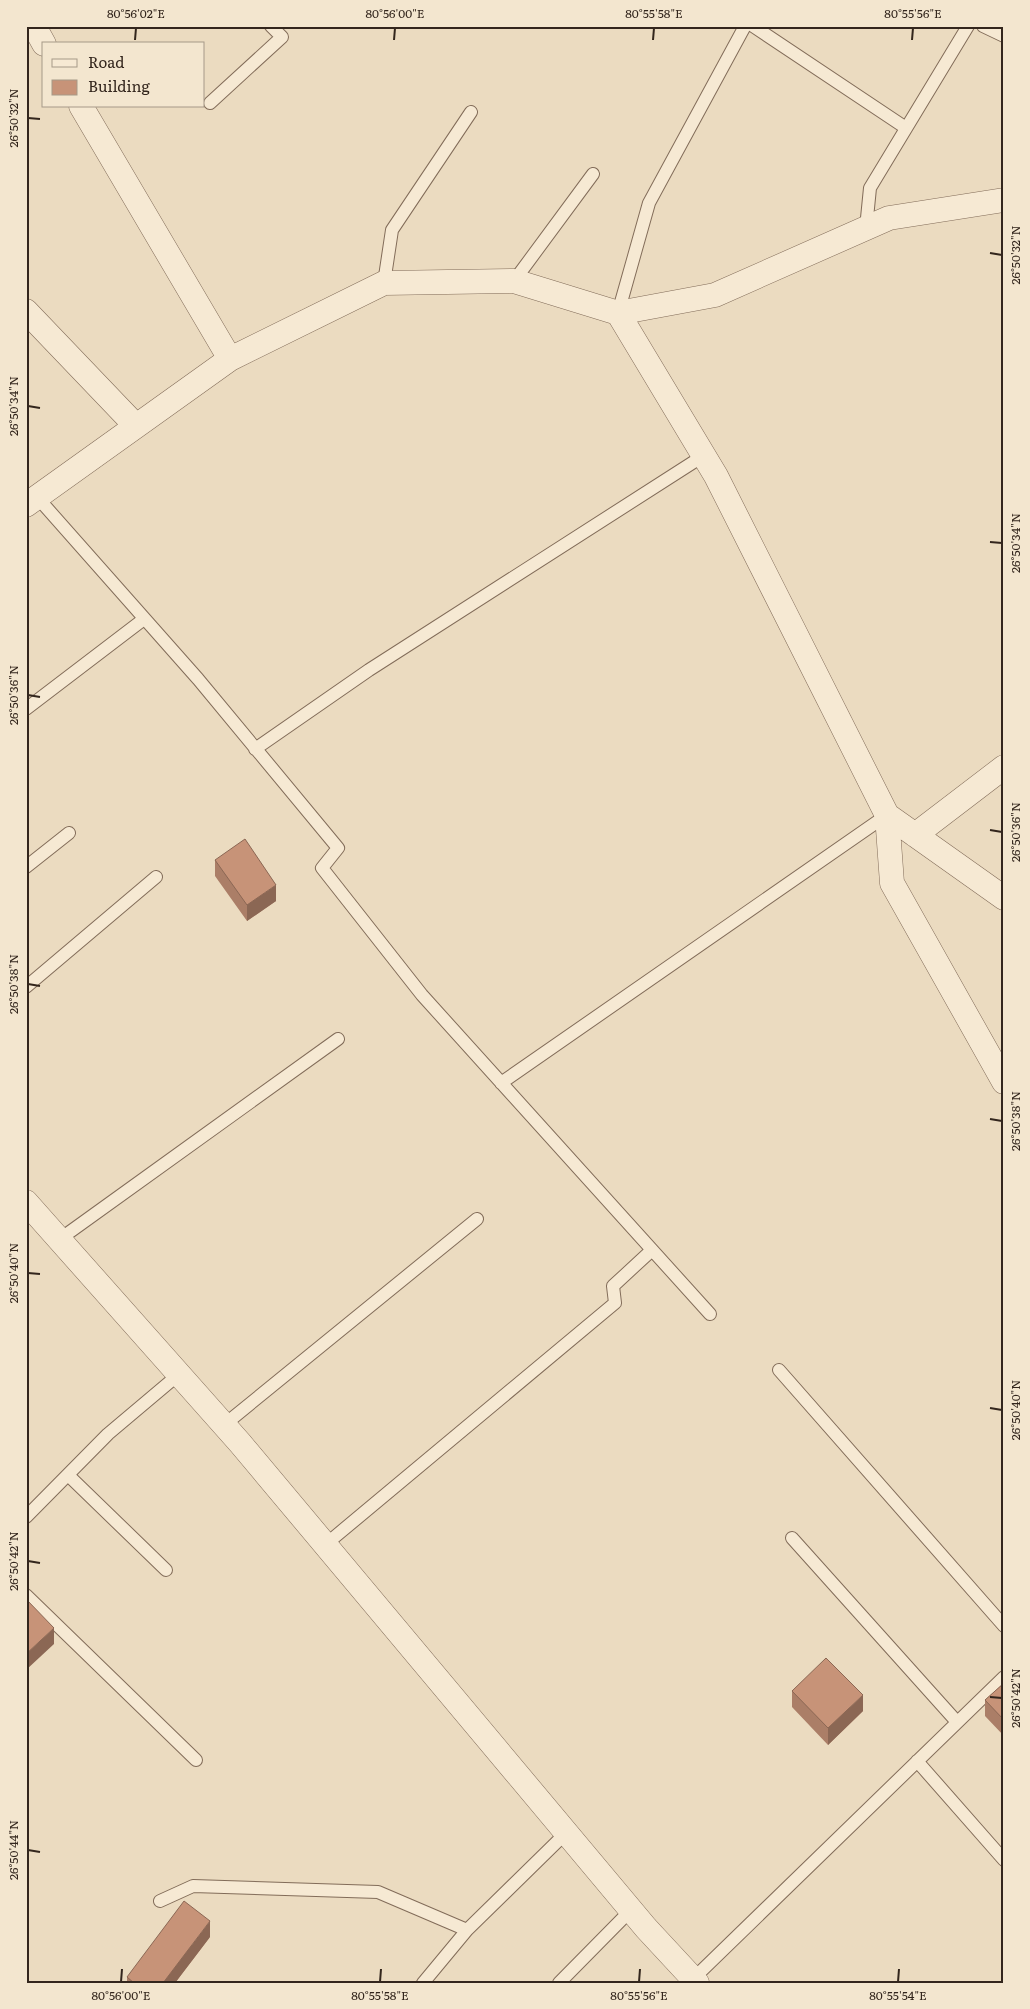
<svg xmlns="http://www.w3.org/2000/svg" width="1030" height="2009" viewBox="0 0 1030 2009" font-family="Literata,serif">
<style>
.lines{fill:none;stroke-linecap:round;stroke-linejoin:round}
.service-casing{stroke:#826c59;stroke-width:14}
.minor-casing{stroke:#826c59;stroke-width:25}
.service{stroke:#f6e9d3;stroke-width:12}
.minor{stroke:#f6e9d3;stroke-width:24}
.wall{fill:#ab7e67}
.shaded-wall{fill:#8b6754}
.building{fill:#c79378;stroke:#8b6754}
.ticks{fill:none;stroke:#33261d;stroke-width:2}
.neatline{fill:none;stroke:#33261d;stroke-width:2}
.ticks-label{font-size:12px;text-anchor:middle;fill:#33261d}
</style>
<rect width="100%" height="100%" fill="#ebdbc0"/>
<g class="lines">
<g class="service-casing">
<path id="service" d="M753 26 906 128
M983 26 1004 36
M210 103 282 37 271 26
M866 228 870 188 968 26
M514 281 593 174
M384 283 392 230 471 112
M618 313 649 203 745 26
M37 497 198 679 338 848 322 868 422 995 710 1314
M26 709 144 619
M255 749 369 670 703 456
M26 867 69 833
M26 987 156 877
M501 1083 887 815
M60 1239 338 1039
M779 1370 1004 1626
M224 1425 477 1219
M68 1475 166 1570
M26 1517 108 1434 178 1375
M792 1538 957 1722
M325 1545 615 1303 613 1286 652 1250
M26 1595 196 1760
M917 1761 1004 1860
M160 1901 193 1886 378 1892 467 1930
M693 1979 1004 1677
M423 1983 467 1930 566 1833
M559 1983 631 1910"/>
</g>
<g class="minor-casing">
<path id="minor" d="M34 26 44 44
M81 106 230 359
M26 311 136 426
M618 313 716 476 887 815 892 883 1004 1082
M26 505 230 359 384 283 514 281 618 313 715 295 889 218 1004 200
M887 815 1004 898
M915 835 1004 767
M26 1202 240 1443 646 1928 697 1983"/>
</g>
<use href="#service" class="service"/>
<use href="#minor" class="minor"/>
</g>
<path class="wall" d="M215 860 276 901 247 921 215 876Z
M1004 1683V1736L985 1716V1700Z
M792 1691 863 1711 828 1745 792 1707Z
M210 1937 175 1983H127V1977Z"/>
<path class="shaded-wall" d="M276 885V901L247 921V905Z
M54 1628V1644L26 1670V1654Z
M863 1695V1711L828 1745V1728Z
M210 1921V1937L175 1983H163Z"/>
<path class="building" d="M245 839 276 885 247 905 215 860Z
M26 1599 54 1628 26 1654Z
M826 1658 863 1695 828 1728 792 1691Z
M1004 1683V1720L985 1700Z
M184 1901 210 1921 163 1983H134L127 1977Z"/>
<path class="ticks" d="M135 40 136 28M394 40 395 28M653 40 654 28M912 40 913 28M28 118 40 119M990 253 1002 255M28 406 40 408M990 542 1002 543M28 695 40 697M990 830 1002 832M28 984 40 986M990 1119 1002 1121M28 1273 40 1274M990 1408 1002 1410M28 1561 40 1563M990 1697 1002 1698M28 1850 40 1852M121 1982 122 1969M380 1982 381 1969M639 1982 640 1969M898 1982 899 1969"/>
<rect width="1030" height="2009" fill="none" stroke="#f3e6cf" stroke-width="55"/>
<rect x="42" y="42" width="162" height="65" fill="#f3e6cf" stroke="#a69988"/>
<rect x="52" y="59" width="25" height="8" fill="#f6e9d3" stroke="#a69988"/>
<text x="88" y="68" font-size="15" fill="#33261d">Road</text>
<rect x="52" y="80" width="25" height="15" fill="#c79378" stroke="#a69988"/>
<text x="88" y="92" font-size="15" fill="#33261d">Building</text>
<rect x="28" y="28" width="974" height="1954" class="neatline"/>
<g class="ticks-label">
<text x="136" y="18">80°56'02"E</text>
<text x="395" y="18">80°56'00"E</text>
<text x="654" y="18">80°55'58"E</text>
<text x="913" y="18">80°55'56"E</text>
<text transform="translate(14 118) rotate(-90)" y="4">26°50'32"N</text>
<text transform="translate(1016 255) rotate(-90)" y="4">26°50'32"N</text>
<text transform="translate(14 406) rotate(-90)" y="4">26°50'34"N</text>
<text transform="translate(1016 543) rotate(-90)" y="4">26°50'34"N</text>
<text transform="translate(14 695) rotate(-90)" y="4">26°50'36"N</text>
<text transform="translate(1016 832) rotate(-90)" y="4">26°50'36"N</text>
<text transform="translate(14 984) rotate(-90)" y="4">26°50'38"N</text>
<text transform="translate(1016 1121) rotate(-90)" y="4">26°50'38"N</text>
<text transform="translate(14 1273) rotate(-90)" y="4">26°50'40"N</text>
<text transform="translate(1016 1410) rotate(-90)" y="4">26°50'40"N</text>
<text transform="translate(14 1561) rotate(-90)" y="4">26°50'42"N</text>
<text transform="translate(1016 1698) rotate(-90)" y="4">26°50'42"N</text>
<text transform="translate(14 1850) rotate(-90)" y="4">26°50'44"N</text>
<text x="121" y="2000">80°56'00"E</text>
<text x="380" y="2000">80°55'58"E</text>
<text x="639" y="2000">80°55'56"E</text>
<text x="898" y="2000">80°55'54"E</text>
</g>
</svg>
